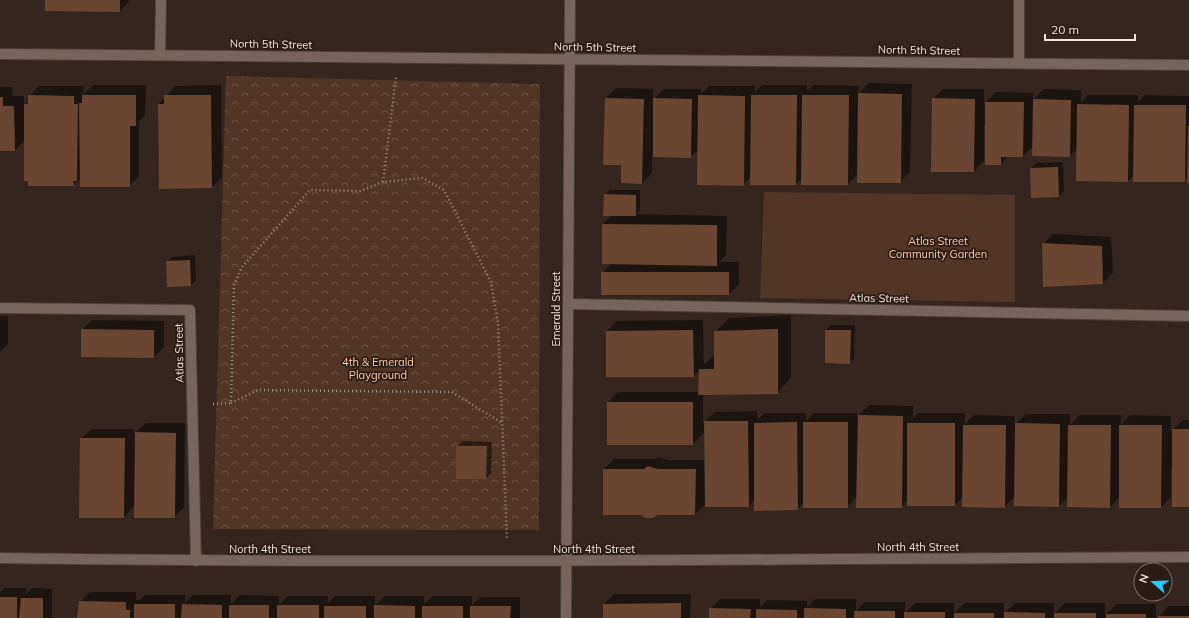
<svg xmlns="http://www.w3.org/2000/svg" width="1189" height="618" viewBox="0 0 1189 618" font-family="Mulish,sans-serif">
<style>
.green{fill:#513628}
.forest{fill:url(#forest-crowns)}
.shadow{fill:#0007}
.building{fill:#694532}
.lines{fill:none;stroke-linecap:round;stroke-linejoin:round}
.minor-casing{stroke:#4d413b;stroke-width:12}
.path{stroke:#998e88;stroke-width:2.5;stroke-dasharray:1 3;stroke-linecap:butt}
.minor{stroke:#76655d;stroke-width:10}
.labels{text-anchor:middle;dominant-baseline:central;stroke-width:3.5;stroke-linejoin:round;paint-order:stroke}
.street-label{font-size:11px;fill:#ede3de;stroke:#2a1c15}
.park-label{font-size:11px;fill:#ffcaaf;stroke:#2a1c15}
</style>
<defs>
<pattern id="forest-crowns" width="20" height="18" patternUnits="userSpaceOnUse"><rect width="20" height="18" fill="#513628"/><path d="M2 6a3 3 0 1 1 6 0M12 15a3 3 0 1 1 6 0" fill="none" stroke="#6a5347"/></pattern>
</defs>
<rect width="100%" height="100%" fill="#34261f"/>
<path class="green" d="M764 192 1015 195V302L760 298Z"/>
<path class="forest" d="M226 76 540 84 539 530 213 529Z"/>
<path class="shadow" d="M46 0H130L120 11Z
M869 83 912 84 910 172 900 182 858 174 848 184 802 178 796 184H751V177L743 185 699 149 690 157 652 156V173L642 183 622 164 606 98 616 88 653 89V100L664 89H701V94L709 86H755V92L762 85H807V91L813 85 859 86 858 94Z
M93 85H146L145 115 139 122V176L129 186 81 178 73 185 25 140 15 150H0V87H12L13 96H24V105L29 101V96L39 86H84L83 95Z
M221 85 222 177 212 187 159 104 175 86Z
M943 89H984V104L996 92 1033 93V100L1044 89 1081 90V102L1088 95H1138V102L1145 95 1189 96V182L1188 177 1184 181 1134 175 1128 181 1078 148 1070 156 1033 146 1023 156H1008L1001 164 986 125H984V161L974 171 933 99Z
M1063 162 1064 191 1059 196H1032L1031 168 1036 163Z
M610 190H640V210L636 214 727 216 726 255 719 262H739V284L729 294H602V273L611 264 603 263V224L612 215 605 195Z
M1053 234 1111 237 1113 273 1103 283 1043 244Z
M195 255 196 280 191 285 167 262 172 257Z
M791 315V378L777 393 703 394V423L715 412 757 411 758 420 764 413H806V421L814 413H857V417L869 405 913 406V419L918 413H965V424L974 415 1015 416V424L1026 414H1070V425L1079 415H1121V425L1130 415 1171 416V431L1183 420H1189V505L1173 469H1171V497L1161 507 1120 497 1110 507 1069 496 1059 506 1015 496 1004 507 963 497 955 505 908 500 901 507 857 497 847 507 804 502 797 509 755 499 749 506 706 504 695 514H657L604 469 614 459H655L659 457 668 460H705V432L693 444H608V402L618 392H699L700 369 694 376 607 331 617 321 703 320 704 365 714 355 715 332 729 318Z
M0 316H8V344L0 352Z
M92 320 164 321V347L154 357 82 330Z
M831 325H855L854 358 850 363 826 330Z
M146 423H185L184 507 174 517 135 505 124 517 81 439 91 429H134V434Z
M462 441 492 442 491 473 486 478 457 446Z
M5 588H26V594L32 588 52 589V618H0V592Z
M90 592H136V600H140L145 595H185V603L193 595H231V604L240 595 279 596V605L288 596H328V603L335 596H375V605L385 596H424V604L433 596H472V605L481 597H520V618H78L80 602Z
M614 594H691L690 618H604V604Z
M720 599H760V607L767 600 807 601V607L815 599H856V611L865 602H905V613L915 603H954V613L965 603H1004V614L1015 603H1054V614L1065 603H1105V615L1117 604H1156V618H710V609Z
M1168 606H1189V618H1158Z"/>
<path class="building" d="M45 0H120V12L45 11Z
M858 93 902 94 901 183H857Z
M28 95 74 96V104H78L77 181H73L74 186H28V181H24V104H28Z
M82 95H136V126H130V187H80L79 103H82Z
M164 95H211L212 188 159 189 158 104H164Z
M698 95 745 96 744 186 697 185Z
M751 95H797L796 185H750Z
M802 95H849L848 185H801Z
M0 97H3V106H14L15 151H0Z
M605 98 644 99 642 184 621 183V165H603Z
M653 98 692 99 691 158 653 157Z
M932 98 975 99 974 172H931Z
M1033 99 1071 100 1070 157 1032 156Z
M985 102H1024L1023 157H1001V165H985Z
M1077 104 1129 105 1128 182 1076 181Z
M1134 105H1186L1185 182H1133Z
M1188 126H1189V183H1187Z
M1058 167 1059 197 1031 198 1030 168Z
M604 194 636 195V216H603Z
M602 224 717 225V266L602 264Z
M1042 243 1102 246 1103 284 1043 287Z
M190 260 191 286 167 287 166 261Z
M601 272H729V295H601Z
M81 329 154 330V358L81 357Z
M778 329V394L698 395 699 369H714V331Z
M693 330 694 377H606V331Z
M825 330H851L850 364 825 363Z
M607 402H693V445H607Z
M858 415 903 416 902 508H856Z
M704 421H748L749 507H705Z
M797 422 798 510 754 511V423Z
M803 422H848V508H803Z
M907 423H955V506H907Z
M1015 423 1060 424 1059 507 1014 506Z
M963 425H1006L1005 508 962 507Z
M1068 425H1111L1110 508 1067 507Z
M1119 425H1162L1161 508H1119Z
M1172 429H1189V507H1172Z
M135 432 176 433 175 518H134Z
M80 438H125L124 518H79Z
M456 446H487L486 479H456Z
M648 466 658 469H696L695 515H657L653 518H646L641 515H603V469H644Z
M0 597H17V618H0Z
M21 598H43V618H19Z
M79 601 126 602V610H130V618H77Z
M681 603V618H603V604Z
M134 604H175V618H134Z
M182 604 222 605V618H181Z
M229 605H269V618H229Z
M277 605H319V618H277Z
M374 605 415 606V618H374Z
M324 606H366V618H324Z
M422 606H463V618H422Z
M470 606H511L510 618H470Z
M709 608 751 609 750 618H709Z
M804 608 846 609V618H804Z
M756 609 797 610V618H756Z
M854 611H895V618H854Z
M904 612H945V618H904Z
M1004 612 1045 613V618H1004Z
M954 613H994V618H954Z
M1054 613H1096V618H1054Z
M1106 614H1146V618H1106Z
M1158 616H1189V618H1158Z"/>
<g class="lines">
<g class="minor-casing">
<path id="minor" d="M0 54 1189 65
M160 55 161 0
M1019 63V0
M569 304 1189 316
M0 308 190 310 196 561
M0 558C396 564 793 559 1189 557
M566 618 570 0"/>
</g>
<path class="path" d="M383 182 396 77
M231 403 258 390 452 392 502 423
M213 404 231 403 234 285 242 267 310 190 360 191 383 182 422 178 444 190 491 282 498 323 507 540"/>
<use href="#minor" class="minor"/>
</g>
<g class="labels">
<g class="street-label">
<text transform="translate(271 44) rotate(1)">North 5th Street</text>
<text transform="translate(595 47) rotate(1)">North 5th Street</text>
<text transform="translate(919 50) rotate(1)">North 5th Street</text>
<text transform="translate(879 298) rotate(1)">Atlas Street</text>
<text transform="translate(556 309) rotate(-90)">Emerald Street</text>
<text transform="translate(179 353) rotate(-91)">Atlas Street</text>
<text x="918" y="547">North 4th Street</text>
<text x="270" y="549">North 4th Street</text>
<text x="594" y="549">North 4th Street</text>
</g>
<g class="park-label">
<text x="938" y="241">Atlas Street<tspan x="938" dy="13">Community Garden</tspan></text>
<text x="378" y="362">4th &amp; Emerald<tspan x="378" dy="13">Playground</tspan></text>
</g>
</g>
<g transform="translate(1153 582) rotate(290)"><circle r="19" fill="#2a1c15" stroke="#786c65"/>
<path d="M0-3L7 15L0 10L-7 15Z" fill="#29c8ff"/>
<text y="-6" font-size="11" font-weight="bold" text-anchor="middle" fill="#ede3de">N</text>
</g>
<path d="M1045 34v6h90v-6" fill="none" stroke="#ede3de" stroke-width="2"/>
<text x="1051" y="34" font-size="12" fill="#ede3de" stroke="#2a1c15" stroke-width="3" paint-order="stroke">20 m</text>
</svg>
